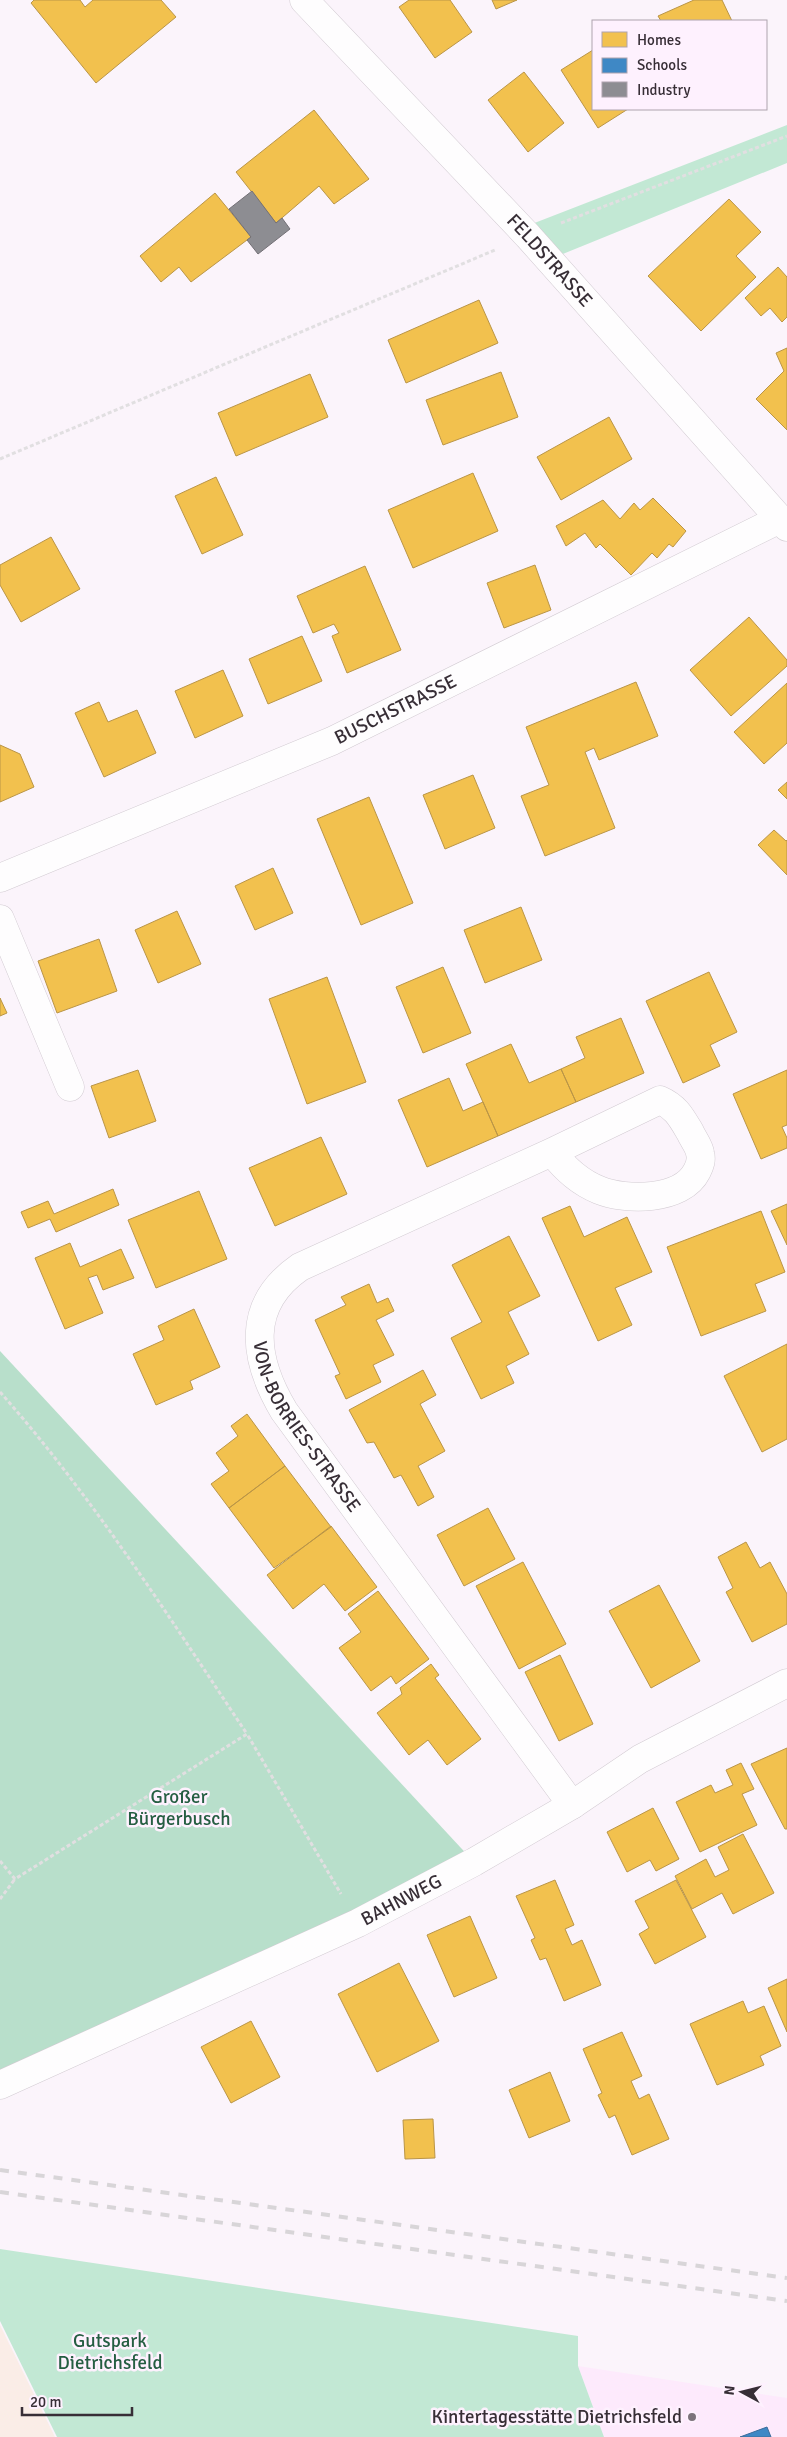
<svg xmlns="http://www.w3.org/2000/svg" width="787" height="2437" viewBox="0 0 787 2437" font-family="Signika,sans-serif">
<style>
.commercial{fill:#faede7}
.built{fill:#fdeafc}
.green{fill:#c2e8d4}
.forest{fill:#b8dfcb}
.homes{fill:#f2c14e;stroke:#ba9547}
.schools{fill:#3f88c5;stroke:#3d6d9a}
.industry{fill:#8d8d92;stroke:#737076}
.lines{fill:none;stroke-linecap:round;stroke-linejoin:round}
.minor-casing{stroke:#d2cbd2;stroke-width:29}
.path{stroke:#e1dfe1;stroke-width:3;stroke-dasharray:4 2.5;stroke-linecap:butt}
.minor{stroke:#fefdfe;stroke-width:28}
.rail{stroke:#d8d5d8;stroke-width:4;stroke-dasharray:9 9;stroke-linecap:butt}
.poi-dot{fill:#7c737b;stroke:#fef1fe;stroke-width:2}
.labels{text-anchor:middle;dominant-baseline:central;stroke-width:5;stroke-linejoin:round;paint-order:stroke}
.street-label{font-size:19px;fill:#372e36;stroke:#fef1fe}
.park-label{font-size:19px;fill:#255e42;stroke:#fef1fe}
.poi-label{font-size:19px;fill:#372e36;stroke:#fef1fe;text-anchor:end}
</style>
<rect width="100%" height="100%" fill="#fbf4fb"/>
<path class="commercial" d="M0 2325 55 2437H0Z"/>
<path class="built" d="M578 2366 787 2398V2437H604Z"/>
<path class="green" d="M787 125V163L548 260 519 229Z
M0 2249 578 2336V2366L604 2437H57L0 2321Z"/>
<path class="forest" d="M0 1351 474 1862 0 2085Z"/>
<path class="homes" d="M34 0H80L85 7 93 0H161L176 17 96 83 31 3Z
M409 0H450L472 32 435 58 399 7Z
M492 0H517L496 9Z
M694 0H722L732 21H661L658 16Z
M593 50V109H628L598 128 561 70Z
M524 72 564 123 528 152 488 100Z
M314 110 369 179 334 204 319 186 276 223 236 172Z
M215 193 251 237 191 282 179 267 161 282 140 256Z
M729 199 761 232 736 256 756 277 701 331 648 276Z
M778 267 787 277V317L782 322 770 308 761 316 745 298Z
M479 300 498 343 406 383 388 340Z
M787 348V430L756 399 784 371 776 353Z
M501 372 518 417 443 445 426 400Z
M310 374 328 417 236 456 218 413Z
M609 417 632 459 561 500 537 457Z
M473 473 498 531 413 568 388 510Z
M216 477 243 535 202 554 175 496Z
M653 498 686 531 673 547 669 544 657 558 652 553 631 575 600 544 596 548 585 533 566 546 556 526 603 500 620 519 634 503 640 510Z
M51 537 80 589 21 622 0 585V565Z
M535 565 551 610 504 628 487 583Z
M365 566 401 650 347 673 332 636 339 633 334 624 313 633 297 596Z
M749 617 787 660V666L731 716 690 670Z
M302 636 322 681 268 704 249 659Z
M223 670 243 716 195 738 175 691Z
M636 682 658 736 599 760 594 748 585 752 615 828 545 856 521 796 549 785 526 727Z
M787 683V743L764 764 734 732Z
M99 702 108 722 137 710 156 753 104 777 75 713Z
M0 745 20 754 34 787 0 802Z
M473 775 495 828 445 849 423 795Z
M787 782V799L778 790Z
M369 797 413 903 361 925 317 819Z
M774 830 786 841 787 840V875L758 845Z
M273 868 293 913 255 930 235 886Z
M521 907 542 960 485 983 464 930Z
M177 911 201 964 158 983 135 930Z
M99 939 117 991 57 1013 38 961Z
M443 967 471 1033 423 1053 396 987Z
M709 972 737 1032 710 1045 720 1066 683 1083 646 1001Z
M327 977 366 1082 307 1104 269 999Z
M0 998 7 1013 0 1016Z
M621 1018 644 1073 576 1102 561 1069 585 1058 576 1037Z
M511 1044 529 1083 561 1069 576 1102 498 1136 466 1064Z
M138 1070 156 1121 109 1138 91 1086Z
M787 1070V1125L782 1127 787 1138V1148L761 1159 733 1094Z
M449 1078 463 1111 483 1102 498 1136 427 1167 398 1100Z
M321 1137 347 1194 275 1226 249 1168Z
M113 1189 119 1205 56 1232 50 1219 28 1228 21 1212 48 1201 54 1214Z
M199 1191 227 1259 156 1288 128 1220Z
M787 1204V1245L771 1211Z
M570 1206 584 1237 627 1217 652 1272 615 1288 632 1325 598 1341 542 1218Z
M761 1211 785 1272 755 1284 766 1311 701 1336 667 1247Z
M509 1236 540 1296 508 1312 529 1354 506 1366 514 1383 481 1399 451 1338 482 1322 452 1265Z
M70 1243 80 1267 121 1249 134 1278 103 1290 97 1275 88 1278 103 1313 65 1329 35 1258Z
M369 1284 377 1303 388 1298 394 1311 376 1320 394 1355 373 1365 381 1382 346 1399 335 1376 340 1374 315 1320 346 1305 341 1297Z
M194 1309 220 1367 190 1381 193 1389 156 1405 133 1354 164 1340 158 1326Z
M787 1344V1439L762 1452 724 1376Z
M423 1370 436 1395 420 1404 445 1451 418 1466 434 1497 418 1506 401 1475 394 1478 374 1442 367 1443 349 1410Z
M247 1414 285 1466 229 1508 211 1484 229 1471 216 1453 238 1436 231 1426Z
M285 1466 331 1527 274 1568 229 1508Z
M488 1508 515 1559 464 1586 437 1535Z
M331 1526 377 1587 345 1611 324 1584 293 1609 267 1575Z
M746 1542 760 1568 770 1562 787 1594V1624L752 1642 726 1592 733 1588 718 1557Z
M523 1562 566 1644 519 1669 476 1586Z
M659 1585 700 1661 651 1688 609 1611Z
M378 1591 429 1659 396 1684 391 1676 371 1691 339 1648 361 1632 348 1614Z
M560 1655 593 1724 559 1741 525 1672Z
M431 1664 439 1675 435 1678 481 1739 447 1765 428 1740 409 1755 377 1713 402 1694 400 1688Z
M787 1748V1829H785L751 1764Z
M741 1763 754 1789 742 1794 757 1825 700 1852 676 1802 711 1785 715 1793 733 1785 726 1770Z
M653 1808 679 1859 656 1871 650 1860 627 1872 607 1832Z
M743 1834 774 1893 733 1914 722 1893 692 1909 675 1876 706 1859 715 1877 729 1870 718 1847Z
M555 1880 574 1925 565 1929 572 1945 582 1940 601 1985 564 2001 546 1958 540 1960 531 1940 535 1938 516 1896Z
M676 1880 706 1937 655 1964 639 1934 649 1928 635 1901Z
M470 1916 497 1978 454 1997 427 1935Z
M399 1963 439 2041 377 2072 338 1994Z
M787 1979V2032L768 1988Z
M743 2001 748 2013 764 2006 781 2046 760 2056 764 2065 717 2085 690 2024Z
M251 2021 280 2077 231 2103 201 2047Z
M622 2032 642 2076 631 2081 639 2099 649 2094 669 2139 632 2155 615 2115 609 2118 598 2095 602 2093 583 2049Z
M550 2072 570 2121 529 2138 509 2090Z
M433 2119 435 2158 405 2159 403 2120Z"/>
<path class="schools" d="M767 2427 771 2437H740Z"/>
<path class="industry" d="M252 191 276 223 282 218 290 229 258 254 247 240 251 237 229 209Z"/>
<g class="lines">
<g class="minor-casing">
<g id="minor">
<path id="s1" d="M304 0 528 236 787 527"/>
<path id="s2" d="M0 878 332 741 780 519"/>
<path d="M0 919 70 1087"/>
<path id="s3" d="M552 1152C565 1169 579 1182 599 1190 626 1201 682 1201 697 1171 700 1165 702 1160 700 1153 699 1146 693 1139 690 1132 681 1117 676 1107 660 1100L552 1152 300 1267C245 1305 253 1359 284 1411L572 1805"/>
<path id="s4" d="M0 2085 358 1923 474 1862 572 1805 640 1759 787 1683"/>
</g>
</g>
<path class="path" d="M561 223 787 136
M0 459 495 250
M0 1392C93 1497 169 1617 247 1734
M0 1861 15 1879 247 1734 341 1894
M0 1899 15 1879"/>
<use href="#minor" class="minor"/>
<path class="rail" d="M0 2170 787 2278
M0 2192 787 2301"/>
</g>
<circle class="poi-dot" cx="692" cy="2417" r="5"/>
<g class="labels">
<g class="street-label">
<text stroke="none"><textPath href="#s1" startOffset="358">FELDSTRASSE</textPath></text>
<text stroke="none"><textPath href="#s2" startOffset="430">BUSCHSTRASSE</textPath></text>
<text stroke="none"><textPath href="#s3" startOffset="839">VON-BORRIES-STRASSE</textPath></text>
<text stroke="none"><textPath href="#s4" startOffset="442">BAHNWEG</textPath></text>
</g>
<g class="park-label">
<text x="179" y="1797">Großer<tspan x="179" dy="22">Bürgerbusch</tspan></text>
<text x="110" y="2341">Gutspark<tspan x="110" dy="22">Dietrichsfeld</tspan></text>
</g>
<g class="poi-label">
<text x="682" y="2417">Kintertagesstätte Dietrichsfeld</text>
</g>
</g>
<rect x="592" y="20" width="175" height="90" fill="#fef1fe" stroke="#aea3ae"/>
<rect x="602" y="32" width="25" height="15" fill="#f2c14e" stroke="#aea3ae"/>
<text x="637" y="45" font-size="15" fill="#372e36">Homes</text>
<rect x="602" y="58" width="25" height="15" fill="#3f88c5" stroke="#aea3ae"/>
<text x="637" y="70" font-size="15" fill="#372e36">Schools</text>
<rect x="602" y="82" width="25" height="15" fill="#8d8d92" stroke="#aea3ae"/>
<text x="637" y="95" font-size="15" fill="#372e36">Industry</text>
<g transform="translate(742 2392) rotate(277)" stroke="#fef1fe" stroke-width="4" paint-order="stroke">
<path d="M0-4L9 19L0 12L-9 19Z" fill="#372e36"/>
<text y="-8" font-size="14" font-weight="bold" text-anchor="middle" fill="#372e36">N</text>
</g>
<path d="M22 2407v8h110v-8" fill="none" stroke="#372e36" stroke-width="2.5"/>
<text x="30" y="2407" font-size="15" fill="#372e36" stroke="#fef1fe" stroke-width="4" paint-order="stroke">20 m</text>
</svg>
